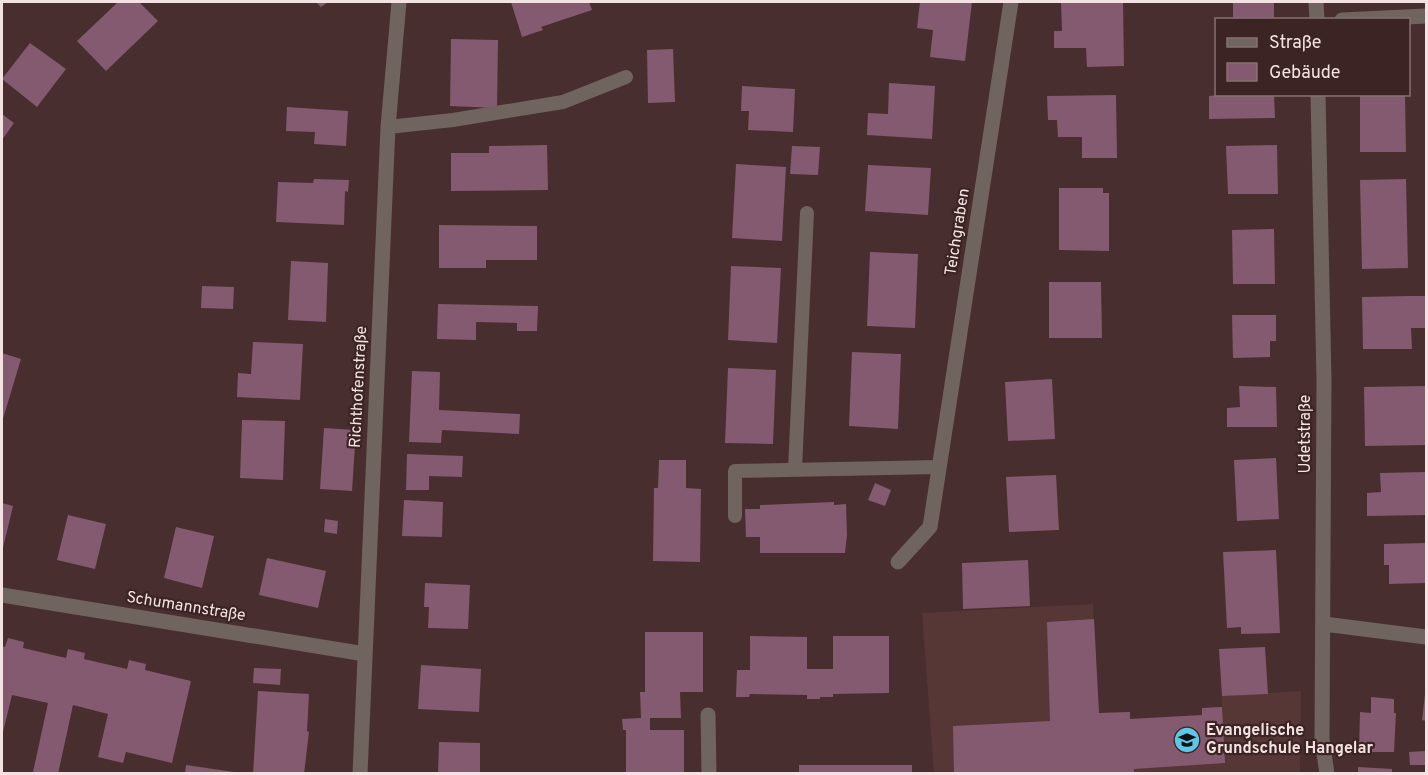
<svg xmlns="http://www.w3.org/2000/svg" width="1428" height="775" viewBox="0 0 1428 775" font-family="Overpass,sans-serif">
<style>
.built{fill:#573636}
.building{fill:#835a6f}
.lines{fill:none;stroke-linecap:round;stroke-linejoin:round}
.lane{stroke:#6f645e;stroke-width:14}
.street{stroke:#6f645e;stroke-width:15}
.labels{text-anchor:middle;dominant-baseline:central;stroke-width:4.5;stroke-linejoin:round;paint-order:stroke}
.street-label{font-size:16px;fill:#f4e2e2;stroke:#3d2424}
.poi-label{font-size:16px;font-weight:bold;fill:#f4e2e2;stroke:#3d2424;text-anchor:start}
</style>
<rect width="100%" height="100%" fill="#482e2e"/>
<path class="built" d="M1093 604 1099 713 1130 712 1131 719 1202 715V708L1222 707V696L1301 691 1300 773H934L922 613Z"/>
<path class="building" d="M118 2H139L158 21 106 71 77 41Z
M316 2H328L321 7Z
M511 2H589L592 10 541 27 543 30 522 37Z
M920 2H972L965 61 930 57 933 30 917 28Z
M1061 2H1123L1124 66 1087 67 1086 48H1054V31H1062Z
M1233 2H1274V20H1233Z
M451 39 498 40 497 108 450 106Z
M30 43 66 69 37 107 2 79Z
M673 49 675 102 648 103 647 50Z
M889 83 935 86 932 139 867 135 868 113 888 114Z
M742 86 795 89 793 132 748 130 749 111H741Z
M1230 94H1274L1275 118 1209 119V96Z
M1360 94H1405L1406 152H1360Z
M1116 95 1117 158H1082V137H1058L1057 120H1048L1047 96Z
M287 107 348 111 346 146 314 144 315 132 286 131Z
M2 114 14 123 2 140Z
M547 145 548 190 451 191V153H489V146Z
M1277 145 1278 194H1228L1226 146Z
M792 146 820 147 818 175 790 174Z
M736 164 786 167 782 241 732 238Z
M868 165 931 168 928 215 865 211Z
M314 179 349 180 348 192 345 191 344 225 276 222 278 182 313 183Z
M1406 179 1408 268 1362 269 1360 180Z
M1059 188H1103V193H1109V251L1059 250Z
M439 225 537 226V260H486V268H439Z
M1274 229 1275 284H1233L1232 230Z
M870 252 918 254 915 328 867 326Z
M291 261 328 263 326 322 288 320Z
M731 266 781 268 777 343 728 340Z
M1049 282H1101L1102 338H1049Z
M202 286 234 287 233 309 201 308Z
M1411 296H1426V328H1411L1412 349H1363L1362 297Z
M438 304 538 306 537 331H517V323L476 322V340L437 339Z
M1232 315H1276V341H1270V357L1233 358Z
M253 342 303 344 300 400 237 397 238 373 251 374Z
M852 352 901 354 898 429 849 426Z
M2 353 21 359 2 422Z
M728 368 776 370 773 444 725 443Z
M412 371 440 372 439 410 520 414 519 434 442 430 441 443 409 442Z
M1052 379 1055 439 1008 441 1005 382Z
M1239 386 1276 387 1277 427H1227V408L1240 407Z
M1426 386V445L1365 446 1364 387Z
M242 420 285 421 283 480 240 478Z
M324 428 356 430 352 491 320 489Z
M407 454 463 456 462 477 429 476V490H406Z
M1276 458 1279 519 1237 521 1234 460Z
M659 460H686V488L701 489 700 562 653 561 654 488H658Z
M1426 472V515L1367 516V493L1381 492 1380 473Z
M1056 475 1059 530 1009 532 1006 477Z
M875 483 891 490 885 506 868 500Z
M404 500 443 502 442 537 402 536Z
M834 502V505L846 504 847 535 845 553H760V537H746L745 509H760V505Z
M2 503 13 506 2 552Z
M68 515 106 524 95 569 57 560Z
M325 519 338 521 337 534 324 532Z
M176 527 214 536 202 588 164 578Z
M1426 543V583L1389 584V565H1384V544Z
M1276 550 1280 633 1241 634V627L1227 628 1223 552Z
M267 558 326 571 318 608 259 595Z
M1028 560 1030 606 963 609 962 563Z
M425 583 470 585 468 629 428 628 429 607H424Z
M1094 619 1099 713 1130 712V719L1202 715V708L1222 707 1225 763 1134 769V774H954L953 726 1050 721 1047 622Z
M645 632H703V692H680L681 718H650V730H684V774H626V730H623L622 719 641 718 640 692H645Z
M750 636 807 637V669H833V636H889V693L833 694V697H820V699H807V695L750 694 749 697H736L737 670H750Z
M8 638 24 642 23 648 66 658 68 649 85 653 84 659 127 669 129 660 146 664 145 670 191 681 172 763 126 752 123 763 98 757 108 714 73 705 58 774 33 772 48 703 12 695 2 736V646L5 647Z
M1265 647 1268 694 1222 696 1219 649Z
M421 665 481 669 479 712 418 709Z
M254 668 281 669 280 685 253 683Z
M258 691 309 694 307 731 309 732 304 774H253Z
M1425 694 1426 695V721L1422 720Z
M1371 697 1394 699V713H1396L1394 752H1359L1360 712 1371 713Z
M439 742 480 743V774H438Z
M1426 751V765H1410L1409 752Z
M186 765 234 772V774H185Z
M799 765H912V774H799Z
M1358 767 1392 769V774H1358Z"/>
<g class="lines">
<path class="lane" d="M388 127 453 120 563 102 626 77
M795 469 807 213
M735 516V471L939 467"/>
<path class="street" d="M1316 2 1317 20
M1342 20 1426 16
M1318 94 1324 380 1322 739 1327 774
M898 562 930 527 1011 2
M2 595 365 654
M1324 624 1426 637
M708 715 709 774
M360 774 388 127 399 2"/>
</g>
<defs>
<g id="school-disc" transform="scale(1.35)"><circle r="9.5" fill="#5cc7e7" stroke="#3d2424"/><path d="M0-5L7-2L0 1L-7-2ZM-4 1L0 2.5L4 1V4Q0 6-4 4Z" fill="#111"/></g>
</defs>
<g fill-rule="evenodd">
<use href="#school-disc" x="1187" y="740"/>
</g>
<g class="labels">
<g class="street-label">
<text transform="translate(958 232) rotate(-81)">Teichgraben</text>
<text transform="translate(359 387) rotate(-87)">Richthofenstraße</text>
<text transform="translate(1306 434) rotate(-90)">Udetstraße</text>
<text transform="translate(186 607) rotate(9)">Schumannstraße</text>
</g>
<g class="poi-label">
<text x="1206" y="731">Evangelische<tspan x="1206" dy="18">Grundschule Hangelar</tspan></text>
</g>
</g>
<rect width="1428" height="775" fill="none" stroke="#f4e2e2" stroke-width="6"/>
<rect x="1215" y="18" width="195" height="78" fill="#3d2424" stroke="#867070" stroke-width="1.5"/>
<rect x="1227" y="38" width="30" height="9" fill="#6f645e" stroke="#867070" stroke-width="1.5"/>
<text x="1269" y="48" font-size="18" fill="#f4e2e2">Straße</text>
<rect x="1227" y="63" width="30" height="18" fill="#835a6f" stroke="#867070" stroke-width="1.5"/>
<text x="1269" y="78" font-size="18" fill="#f4e2e2">Gebäude</text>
</svg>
